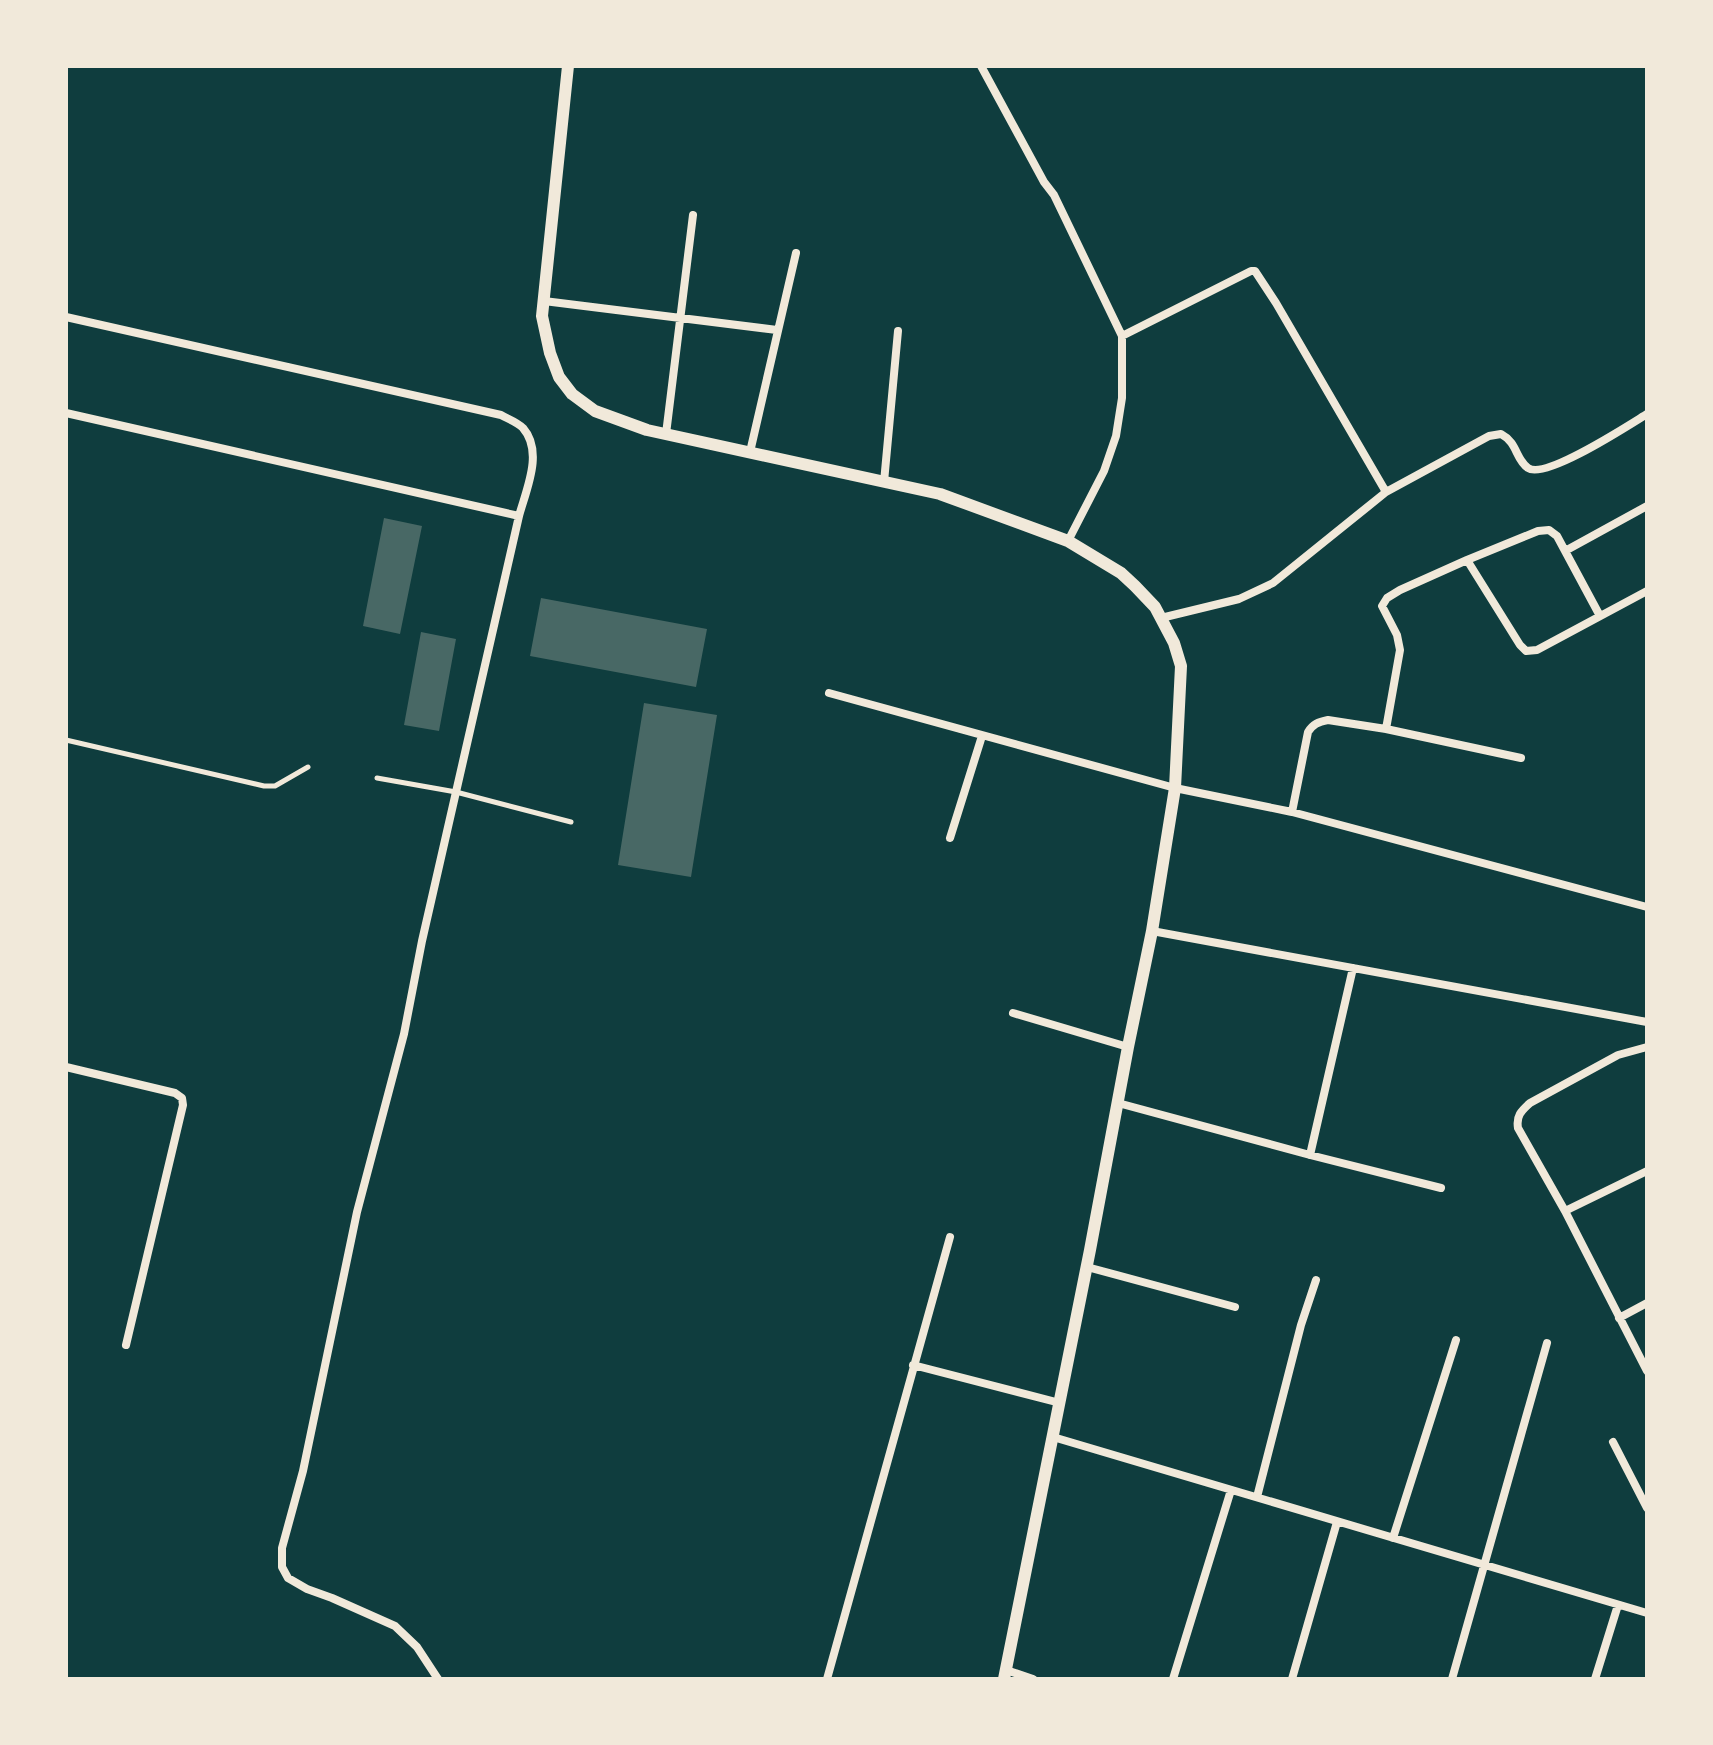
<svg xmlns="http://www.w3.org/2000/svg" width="1713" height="1745" viewBox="0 0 1713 1745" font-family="'Public Sans',sans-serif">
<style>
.building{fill:#486865}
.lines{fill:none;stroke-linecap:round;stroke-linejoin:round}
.service{stroke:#f1e9da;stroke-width:5}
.minor{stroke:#f1e9da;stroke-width:8}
.tertiary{stroke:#f1e9da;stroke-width:12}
</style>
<rect width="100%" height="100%" fill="#0f3d3e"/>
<path class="building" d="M384 518 422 526 400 634 363 626Z
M541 598 707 629 696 687 530 656Z
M421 632 456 639 439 731 404 725Z
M644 703 717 715 691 877 618 865Z"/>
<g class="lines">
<path class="service" d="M66 740 264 786H275L308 767
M377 778 456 792 571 822"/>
<path class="minor" d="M981 66 1044 182 1054 195 1122 336V398L1116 436 1104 471 1068 541
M544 301 777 330
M66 317 501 415C508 419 517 422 523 428 544 452 526 490 519 516L422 941 404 1034 357 1212 303 1471 282 1548V1567L288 1578 307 1589 332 1598 395 1626 417 1647 438 1679
M1122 336 1251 271H1255L1276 303 1386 492
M66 413 519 516
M666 434 693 215
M750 452 796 253
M884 482 898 331
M1565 551 1647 506
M1467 560 1520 645 1526 651 1537 650 1647 591
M1161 618 1239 599 1273 583 1386 492 1489 436 1501 434C1518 443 1515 459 1528 468 1545 480 1629 425 1647 414
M829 693 1175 788 1292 812 1647 907
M1386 729 1400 650 1397 635 1382 606 1387 598 1400 590 1467 560 1538 531 1549 530 1557 536 1600 616
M1292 812 1308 732C1313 724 1318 722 1328 720L1386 729 1521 758
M950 838 982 736
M1152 931 1647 1022
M1013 1013 1128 1047
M66 1067 175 1093 182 1098 183 1105 126 1345
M1118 1103 1310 1155 1441 1188
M1310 1155 1353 968
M1647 1171 1565 1211 1647 1371
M1565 1211 1518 1128C1516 1116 1521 1111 1530 1103L1618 1055 1647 1047
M1087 1267 1235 1307
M1619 1318 1647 1303
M913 1365 1060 1403
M1053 1437 1647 1613
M1613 1442 1647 1508
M1257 1497 1301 1325 1316 1280
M1393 1538 1456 1340
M1006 1670 1033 1679
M827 1679 950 1237
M1173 1679 1231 1490
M1292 1679 1337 1522
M1452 1679 1547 1343
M1595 1679 1618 1605"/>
<path class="tertiary" d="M568 66 542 316 550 353 559 377 572 394 595 411 647 430 940 494 1068 541 1121 573 1135 586 1155 607 1174 643 1181 666 1175 788 1152 931 1128 1047 1090 1250 1004 1679"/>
</g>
<rect width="1713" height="1745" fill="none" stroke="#f1e9da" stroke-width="136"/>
</svg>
